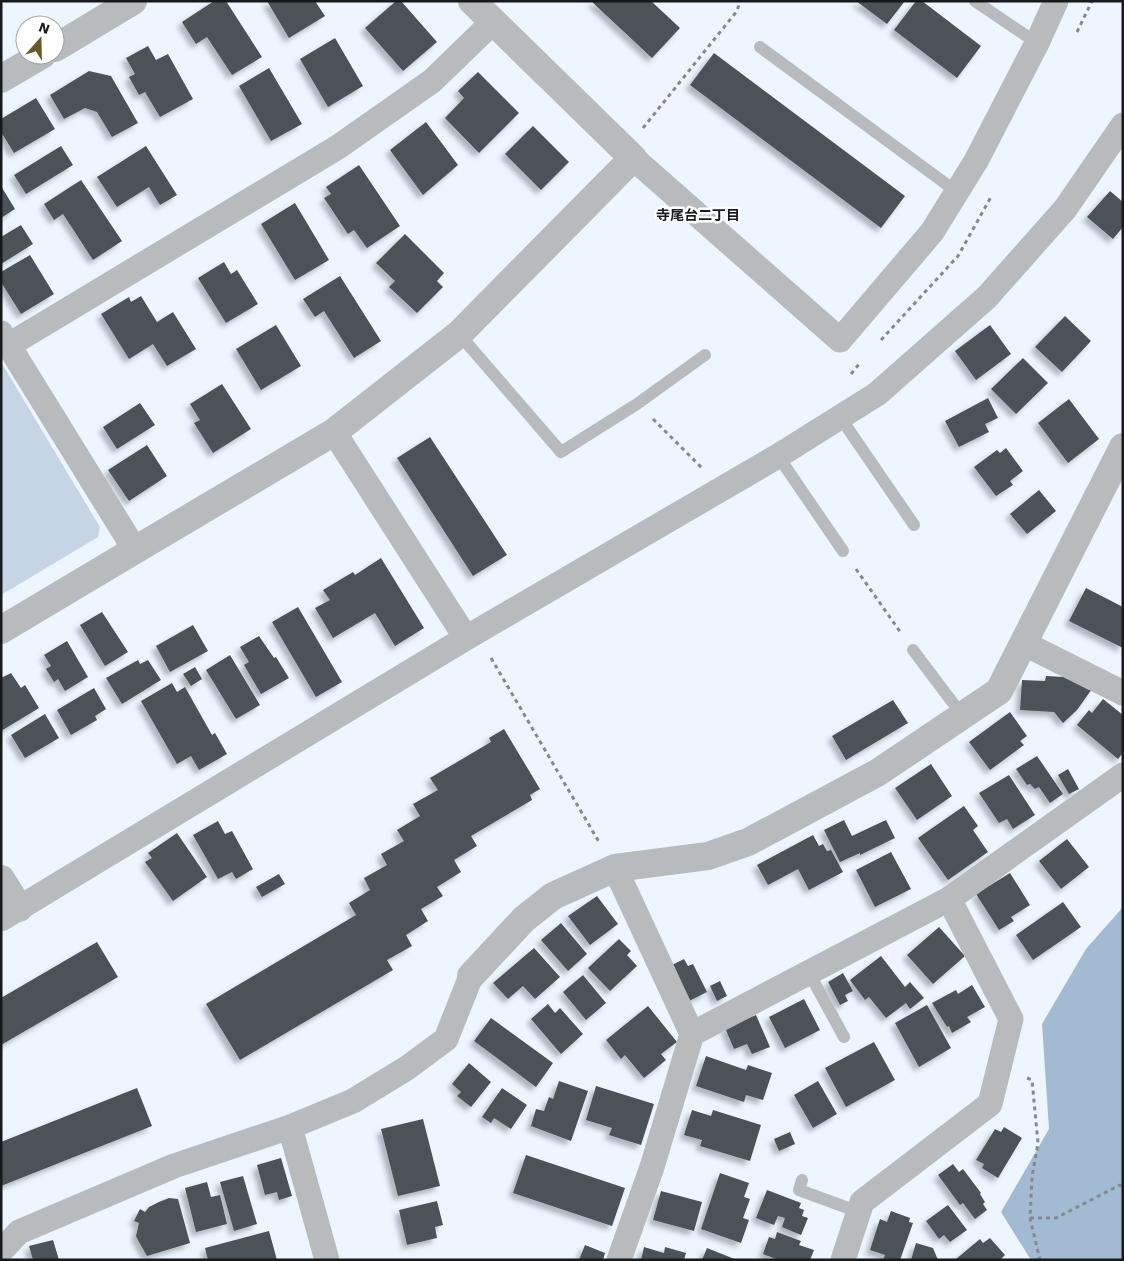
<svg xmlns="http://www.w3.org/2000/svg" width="1124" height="1261" viewBox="0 0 1124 1261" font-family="'Work Sans','Noto Sans JP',sans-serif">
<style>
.green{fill:#c6d5e5}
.forest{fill:#a2bad2}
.building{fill:#4b5259;filter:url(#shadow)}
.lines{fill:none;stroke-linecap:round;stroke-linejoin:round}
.path{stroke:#82898f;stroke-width:3;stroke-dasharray:4 4;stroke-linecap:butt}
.service{stroke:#b7bbbe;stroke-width:12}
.minor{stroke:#b7bbbe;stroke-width:25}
.tertiary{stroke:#b7bbbe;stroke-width:28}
.labels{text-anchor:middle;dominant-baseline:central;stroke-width:5;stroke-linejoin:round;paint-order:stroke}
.neighbourhood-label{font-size:14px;font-weight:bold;fill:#161a1d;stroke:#fff}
</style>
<defs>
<filter id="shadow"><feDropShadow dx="-4.5" dy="4.5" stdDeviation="2.5" flood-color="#0004"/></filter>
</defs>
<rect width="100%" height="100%" fill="#edf6ff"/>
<path class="green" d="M1 362 100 527 98 537 1 595Z"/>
<path class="forest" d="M1123 907V1260H1031L1001 1212 1049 1129 1042 1024 1086 949Z"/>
<path class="building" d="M214 1H226L262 57 232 75 207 37 196 44 182 22Z
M267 1H315L325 16 289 38Z
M396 1H401L437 42 403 71 365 28Z
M591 1H651L680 28 652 58Z
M856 1H905L887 24Z
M916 1H922L981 46 957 78 894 30Z
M335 38 363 86 328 107 300 59Z
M148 46 156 60 168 54 193 99 160 117 145 92 139 95 129 77 135 74 126 58Z
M714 53 905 196 881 228 690 85Z
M269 68 302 124 271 141 239 86Z
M89 71 111 76 138 123 112 137 97 112 85 108 64 119 50 95Z
M478 72 519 113 479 153 445 118 464 98 458 91Z
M36 98 55 129 14 153 1 132V119Z
M426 122 458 165 423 195 390 150Z
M533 126 569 162 541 190 505 154Z
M61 146 73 165 26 194 14 175Z
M146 146 177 195 160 205 149 187 117 207 97 177Z
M359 165 400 226 367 248 354 230 348 234 324 198 331 194 326 187Z
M81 180 122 241 93 260 63 214 54 220 44 204Z
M1 186 15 209 1 218Z
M1110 191 1123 202V227L1113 239 1087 217Z
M295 203 329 260 295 280 261 224Z
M21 225 33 244 1 264V237Z
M405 234 444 273 437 281 443 287 417 313 389 287 395 281 376 263Z
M30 255 54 294 21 314 1 282V272Z
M224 262 231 274 237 270 258 304 226 323 198 278Z
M340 276 381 341 354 358 324 311 315 317 303 299Z
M141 296 157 322 173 312 196 349 167 366 153 344 129 359 101 314 129 297 131 302Z
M1065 316 1091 341 1062 372 1035 347Z
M276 325 301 366 261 390 236 349Z
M990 325 1011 354 976 380 955 351Z
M1023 358 1048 383 1016 414 991 389Z
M222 384 251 429 213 453 194 423 200 420 190 404Z
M988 398 998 418 985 424 989 432 959 447 945 421Z
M1069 399 1099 439 1068 463 1038 423Z
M140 403 155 425 117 449 103 427Z
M430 437 507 555 473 576 397 458Z
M147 445 167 476 129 501 108 470Z
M1006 448 1023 471 1010 481 1013 485 996 496 974 467 997 450 1000 453Z
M1039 490 1056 511 1027 534 1010 514Z
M381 558 424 628 395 646 375 613 333 638 315 608 330 600 323 590 353 572 355 575Z
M1086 588 1123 607V648L1069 621Z
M298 607 342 682 316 697 272 622Z
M102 612 128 652 105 666 80 625Z
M193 625 208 651 170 672 156 646Z
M259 636 274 658 276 657 289 678 261 694 244 665 249 662 240 647Z
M67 641 88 677 65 691 58 679 54 682 46 669 51 666 44 655Z
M230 655 260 705 236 719 206 670Z
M138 660 140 664 148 660 161 680 122 704 106 678Z
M195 667 202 679 191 686 183 674Z
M11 673 21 688 25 685 39 708 1 731V678Z
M1046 676 1064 677 1092 689 1077 710 1063 723 1054 712 1020 710 1022 680 1045 681Z
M172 683 177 692 185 687 212 735 215 733 227 754 199 770 191 756 177 764 141 701Z
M94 688 106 709 95 716 97 720 71 735 57 710Z
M1103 699 1123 715V753L1118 759 1077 725 1089 710 1092 713Z
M893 700 908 723 846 760 832 736Z
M1010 712 1027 736 1020 741 1024 745 990 770 969 742Z
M45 714 59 738 25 758 11 735Z
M504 729 540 789 530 795 532 800 471 836 477 846 454 860 461 872 437 887 443 896 421 909 428 921 406 935 412 946 387 960 393 970 240 1060 206 1004 356 915 349 903 370 890 364 878 387 865 381 854 404 841 397 830 420 816 413 804 438 790 430 778 491 742 489 738Z
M1037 756 1063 794 1050 803 1039 787 1035 789 1030 784 1027 785 1016 769Z
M931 764 952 796 917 820 895 788Z
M1068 769 1079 789 1069 794 1058 775Z
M1009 775 1035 815 1013 829 1007 819 999 823 979 793Z
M964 806 978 826 973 830 988 852 948 880 918 838Z
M844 820 852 836 886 820 895 838 860 855V853L840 862 824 830Z
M218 821 225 834 232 831 253 869 236 879 232 872 218 879 193 835Z
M177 833 207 877 173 901 145 862 152 858 148 853Z
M813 835 819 846 823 844 827 851 831 850 843 872 809 890 798 869 768 885 757 865Z
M1067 839 1089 867 1061 889 1039 861Z
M891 852 911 889 875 907 856 870Z
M1010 873 1030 905 1011 917 1014 921 999 930 976 894Z
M279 874 285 884 262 897 256 887Z
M597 896 618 924 590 945 568 916Z
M1063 902 1081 927 1033 960 1016 935Z
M561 923 587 954 568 971 541 940Z
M939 927 965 956 933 984 907 955Z
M619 939 631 951 627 955 637 966 610 991 588 968Z
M97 942 118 977 1 1045V998Z
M534 948 560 977 535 999 523 986 508 999 493 983Z
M881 956 905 987 910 982 924 998 910 1009 906 1003 886 1018 869 997 865 1000 850 980Z
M684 959 688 966 693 964 707 992 689 1001 672 965Z
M843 973 853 991 845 995 848 1001 840 1005 828 982Z
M583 975 606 1003 586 1020 563 992Z
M720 981 727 996 717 1001 710 986Z
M972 985 985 1007 967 1017 971 1022 952 1033 949 1026 947 1027 932 1003 956 990 958 994Z
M804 999 820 1030 785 1048 769 1017Z
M548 1004 555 1013 560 1008 583 1034 561 1054 531 1019Z
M927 1005 951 1048 919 1067 895 1023Z
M648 1006 677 1042 661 1054 666 1060 644 1078 625 1055 621 1059 606 1040Z
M756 1015 770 1047 752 1054 747 1044 734 1049 725 1028Z
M491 1018 553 1063 536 1087 474 1041Z
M874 1042 895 1080 846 1107 825 1068Z
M706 1056 746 1070 748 1065 772 1073 763 1100 746 1095 744 1102 696 1086Z
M469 1063 491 1082 471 1107 457 1096 461 1092 452 1084Z
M559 1081 588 1091 571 1141 531 1126 536 1109 544 1111 549 1097 553 1099Z
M818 1081 837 1114 813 1128 794 1095Z
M596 1086 654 1104 641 1145 609 1135 612 1128 586 1120Z
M137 1088 152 1126 1 1186V1142Z
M502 1088 527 1105 511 1129 494 1118 491 1123 482 1117Z
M692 1110 711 1116 713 1110 761 1125 750 1161 700 1146 702 1140 684 1135Z
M423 1119 440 1186 398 1196 381 1129Z
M1004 1127 1022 1138 998 1178 982 1168 984 1164 976 1160 995 1129 1001 1132Z
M790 1132 795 1144 779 1151 774 1139Z
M526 1155 625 1188 612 1226 513 1193Z
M281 1158 292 1196 279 1200 277 1192 265 1195 257 1165Z
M953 1164 959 1172 963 1169 981 1193 980 1194 985 1202 983 1204 987 1210 975 1219 963 1203 960 1205 938 1175Z
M720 1173 749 1183 744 1197 750 1199 743 1218 749 1220 741 1243 701 1229Z
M243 1176 257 1224 234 1231 220 1182Z
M207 1182 211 1197 220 1195 227 1224 196 1232 185 1188Z
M767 1190 801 1203 799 1208 804 1210 802 1216 808 1218 801 1235 782 1227 785 1218 778 1216 774 1225 756 1218Z
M661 1191 702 1202 694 1231 653 1220Z
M169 1198 178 1199 190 1243 147 1256 139 1242 136 1236 139 1223 134 1221 140 1209 145 1212 149 1207 159 1202Z
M437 1201 443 1225 435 1227 437 1238 407 1245 399 1210Z
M948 1205 967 1230 950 1242 944 1235 939 1239 926 1221Z
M891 1211 910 1218 909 1222 913 1223 900 1260H883L885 1255 870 1250 880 1219 887 1222Z
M269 1231 277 1260H208L205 1248Z
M777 1232 801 1241 799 1245 814 1250 810 1260H776V1259L763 1254 769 1237 775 1239Z
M990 1238 1005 1255 1000 1260H955L980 1239 983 1243Z
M53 1240 59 1260H33L29 1246Z
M916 1243 933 1248 938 1260H911Z
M585 1245 605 1253 603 1260H579Z
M644 1247 664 1253 665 1247 686 1253 684 1260H641Z
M707 1248 737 1260H702Z"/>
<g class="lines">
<path class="path" d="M1077 32 1092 1
M643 128 737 11 740 1
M881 340 958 256 991 197
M851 374 860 363
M653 419 702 468
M856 569 901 633
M491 658 599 842
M1027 1078 1032 1080 1038 1143 1032 1177 1030 1218 1040 1260
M1030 1218H1056L1120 1185 1123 1189"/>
<path class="service" d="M975 1 1037 43
M760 47 957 192
M459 334 561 452 637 404 705 355
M840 417 914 525
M778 456 843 551
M913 650 962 715
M809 973 844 1037
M802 1180 799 1190 859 1212"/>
<path class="minor" d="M633 158 840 340 932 232 976 161 1037 43 1056 1
M1 333 135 550
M9 345 338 147 432 81 493 22
M334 432 466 638
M1023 643 1123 693
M615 868 692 1034 652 1167 619 1260
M1 919 466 638 778 456 877 394 987 297 1065 209 1123 125
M692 1034 949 899 1123 775
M290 1127 327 1260
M1 1251 19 1232 174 1166 290 1127 353 1101 407 1068 446 1039 471 976
M843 1260 862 1202 990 1104 1011 1019 949 899"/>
<path class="tertiary" d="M55 48 133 1
M1 79 42 55
M1 630 135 550 334 432 459 334 633 158 472 1
M1 879 19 908
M471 976 524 919 553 896 615 868 708 856 748 842 877 773 999 691 1123 447"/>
</g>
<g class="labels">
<g class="neighbourhood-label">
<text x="698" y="215">寺尾台二丁目</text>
</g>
</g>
<rect width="1124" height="1261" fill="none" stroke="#161a1d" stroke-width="5"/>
<g transform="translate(40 40) rotate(20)"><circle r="24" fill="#ffffff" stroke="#a2a3a5"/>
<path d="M0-4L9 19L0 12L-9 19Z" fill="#665b28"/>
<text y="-8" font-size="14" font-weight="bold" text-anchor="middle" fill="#161a1d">N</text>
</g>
</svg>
